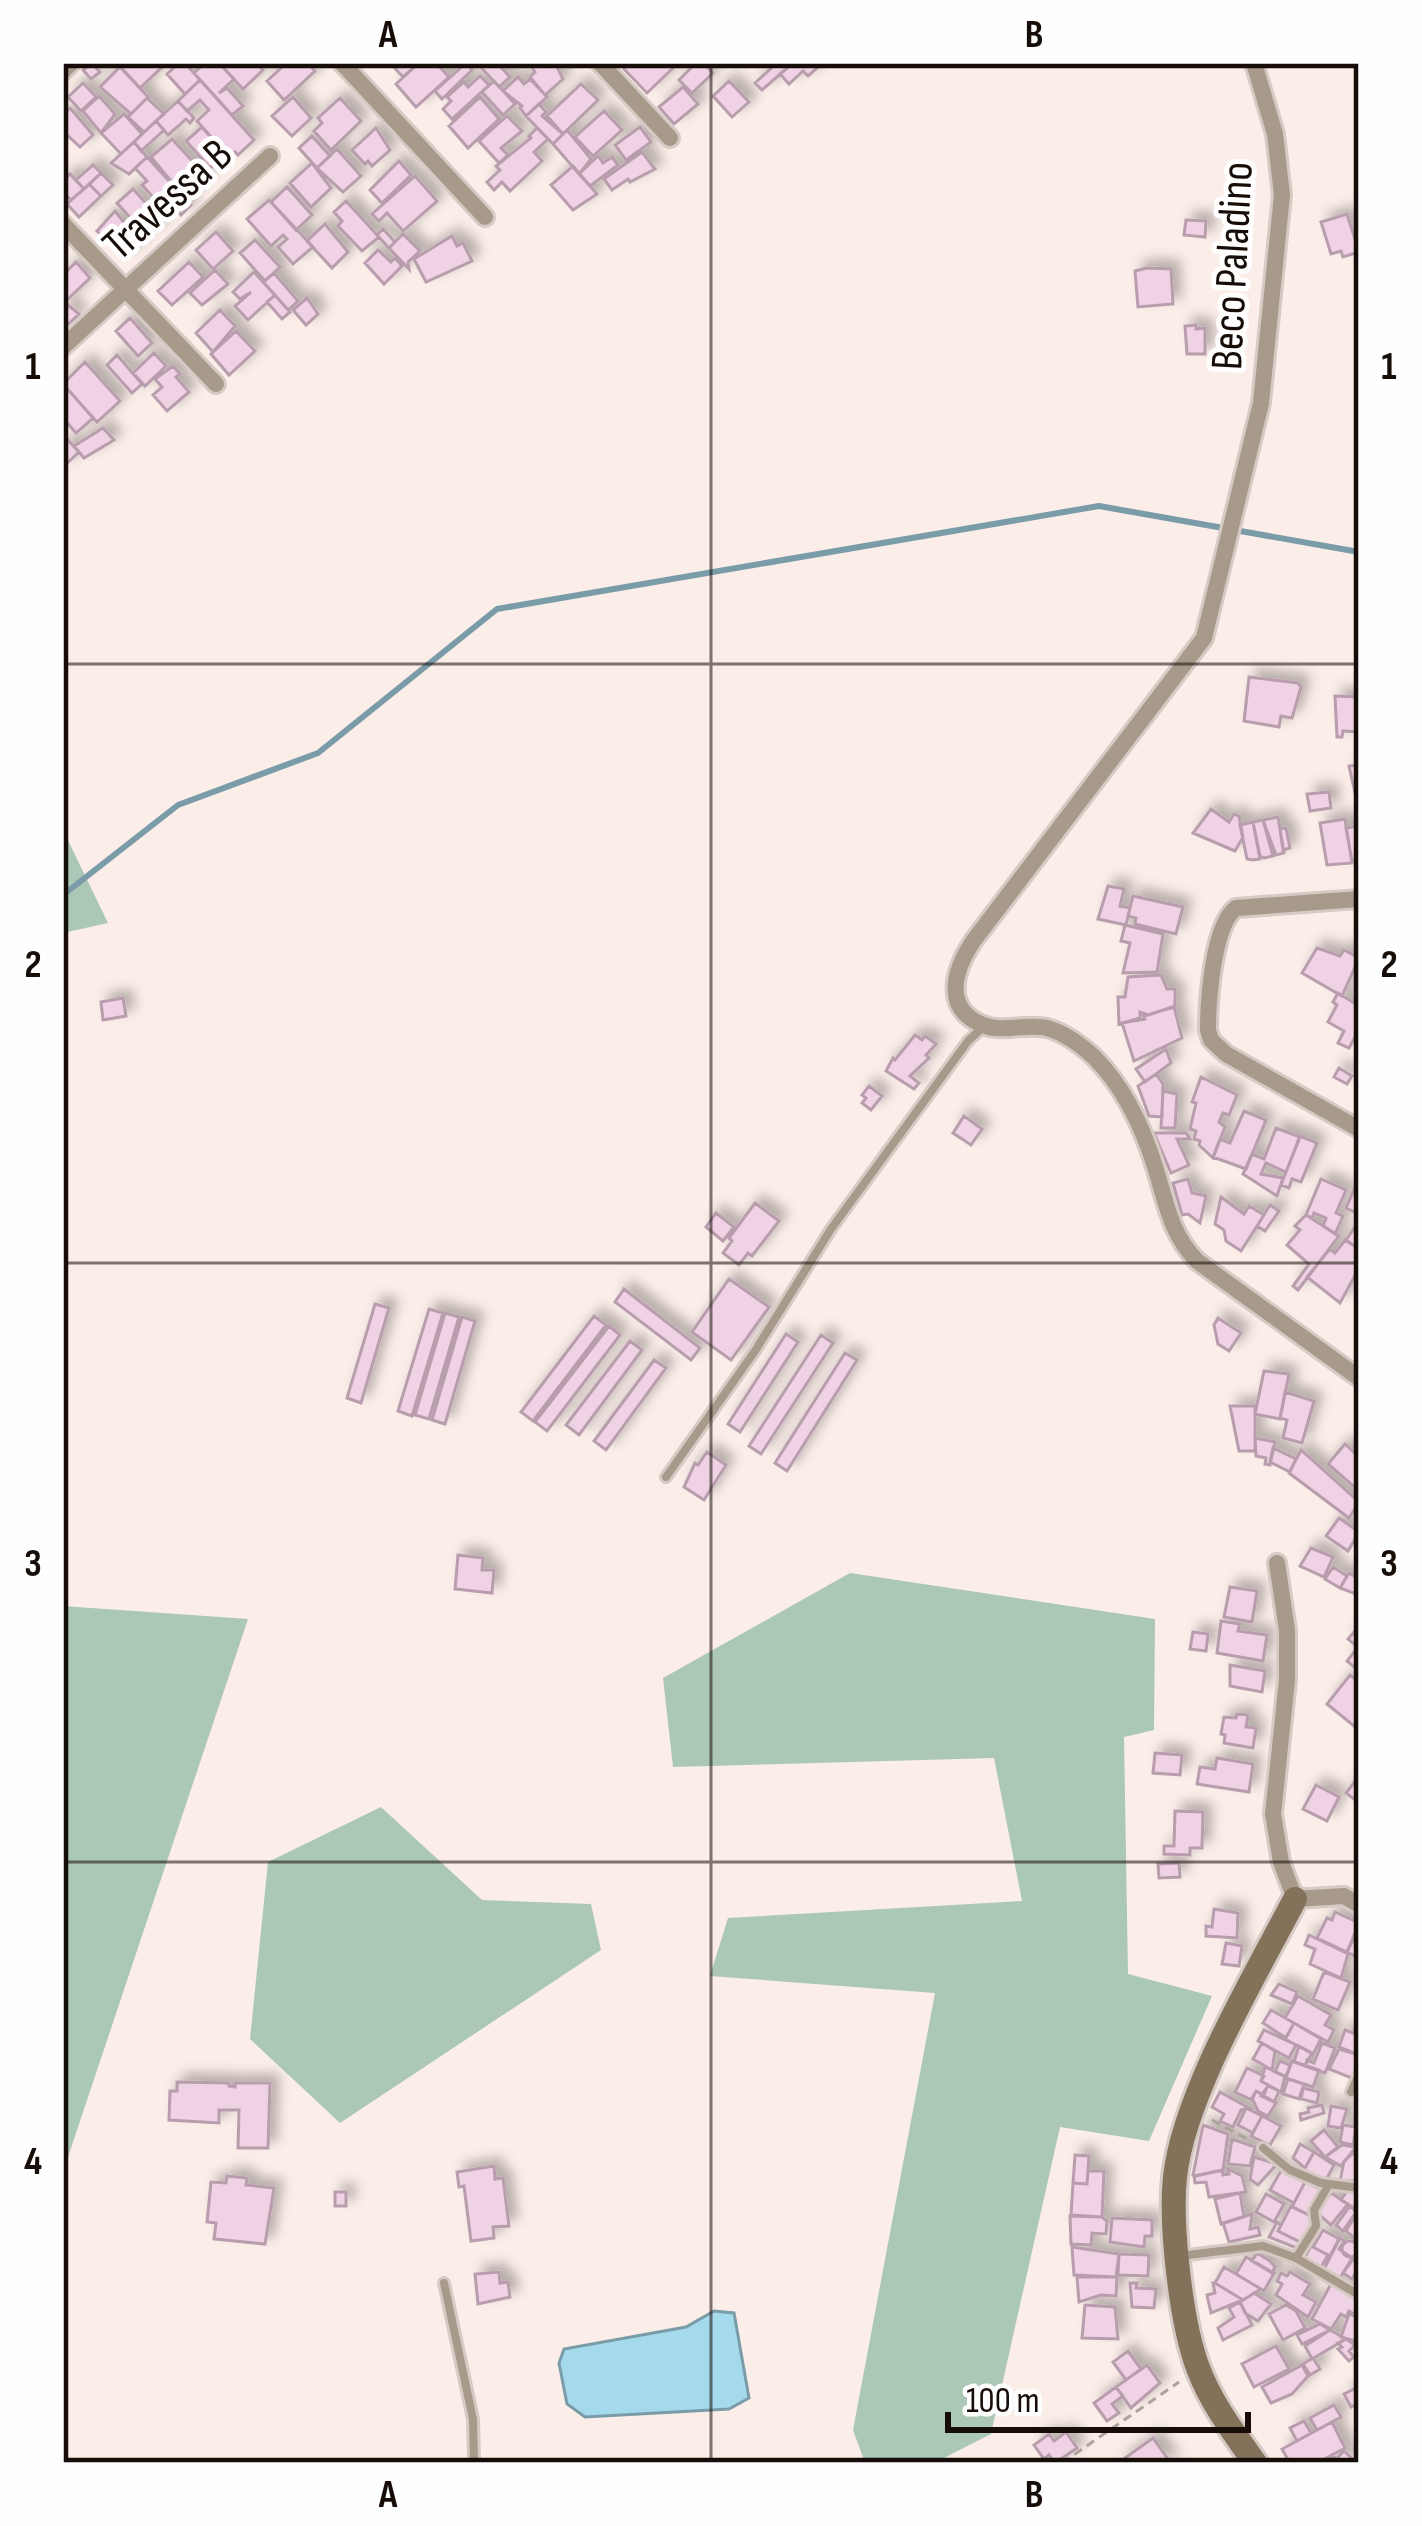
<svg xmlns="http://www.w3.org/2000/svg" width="1422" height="2526" viewBox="0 0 1422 2526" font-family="'Sofia Sans Condensed',sans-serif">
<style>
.green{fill:#abc7b6}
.water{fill:#a5daed;stroke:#7a9ca8;stroke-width:3}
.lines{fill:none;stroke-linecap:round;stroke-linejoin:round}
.stream{stroke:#7a9ca8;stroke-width:6}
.building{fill:#efd2e3;stroke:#b89dad;stroke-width:3;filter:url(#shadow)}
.lane-casing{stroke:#d6cac5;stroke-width:14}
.street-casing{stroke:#d6cac5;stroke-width:22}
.secondary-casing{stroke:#d6cac5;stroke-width:30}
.path{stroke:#aea29d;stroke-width:3;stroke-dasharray:9 6;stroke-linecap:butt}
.lane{stroke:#a79a8a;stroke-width:8}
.street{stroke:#a79a8a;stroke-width:16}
.secondary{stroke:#837159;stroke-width:24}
.grid{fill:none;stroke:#160c08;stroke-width:3;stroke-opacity:0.55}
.labels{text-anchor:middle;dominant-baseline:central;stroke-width:10;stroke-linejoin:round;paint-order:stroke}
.street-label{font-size:45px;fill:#160c08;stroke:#fefefe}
.neatline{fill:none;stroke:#160c08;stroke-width:4.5}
.grid-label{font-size:39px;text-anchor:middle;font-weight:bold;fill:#160c08}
</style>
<defs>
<filter id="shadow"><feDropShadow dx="8" dy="-8" stdDeviation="6" flood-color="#0004"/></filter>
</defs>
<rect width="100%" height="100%" fill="#fbeee9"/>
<path class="green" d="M63 830 108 923 63 933Z
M850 1573 1155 1619 1154 1730 1124 1737 1128 1974 1212 1996 1149 2141 1060 2127 991 2434 934 2463H865L853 2430 935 1993 710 1976 728 1918 1022 1901 994 1758 673 1767 663 1678Z
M63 1606 248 1619 63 2172Z
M381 1807 482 1900 591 1904 601 1950 340 2123 250 2039 268 1862Z"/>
<path class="water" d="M714 2311 734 2313 749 2398 729 2409 585 2417 567 2404 559 2363 564 2349 686 2327Z"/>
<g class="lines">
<path class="stream" d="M63 895 178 805 318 753 497 609 1099 506 1359 552"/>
</g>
<path class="building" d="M91 63 100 72 91 79 83 70Z
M117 63H157L161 68 140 88Z
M179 63H185L200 80 185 94 167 74Z
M205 63H219L234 79 219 93 227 88 243 106 232 115 194 73Z
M219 63H256L263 70 243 89Z
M275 63H307L315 71 284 100 267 81 281 68Z
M390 63H419L403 77Z
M419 63 426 66 436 63 449 77 416 107 396 84Z
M466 63 472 70 442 99 435 91Z
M477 63H497L510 77 499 87Z
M529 63H555L563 79 545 95 530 77 535 72Z
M630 63H670L674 67 647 93 624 69Z
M696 63H703L713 73 692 93 679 80Z
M777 63H793L762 90 755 83Z
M793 63H823L808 76 803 71 789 84 780 74Z
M120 67 148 97 131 114 100 87Z
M480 76 489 85 452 119 443 109 451 101 447 97 464 82 468 87Z
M518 77 524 84 530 79 547 97 526 116 520 108 522 106 503 91Z
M200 80 254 140 238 155 235 152 229 157 197 121 209 110 200 100 187 111 178 101Z
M494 81 515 104 503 115 482 92Z
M729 81 749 102 732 117 713 96Z
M83 83 96 97 81 111 68 97Z
M581 84 598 100 563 134 547 116Z
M683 87 698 104 674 124 659 107Z
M99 96 115 114 101 133 83 111Z
M293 97 311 118 292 136 272 116Z
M480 97 499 119 468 148 449 126Z
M147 98 164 114 144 132 128 117Z
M340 98 361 121 331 150 314 131 322 123 318 118Z
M178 101 194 118 190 123 186 119 168 135 156 121Z
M539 104 546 112 542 116 563 134 553 144 526 116Z
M70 108 93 135 80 147 63 131V114Z
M604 111 622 130 593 156 575 137Z
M124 114 142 134 121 154 101 133Z
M507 116 522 131 501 148 508 155 499 163 479 141Z
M156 121 164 130 141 151 134 142Z
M202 127 225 154 210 168 186 141Z
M640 127 651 142 626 160 615 145Z
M376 128 390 150 372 166 368 161 365 164 352 150Z
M537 128 548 139 534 152 542 161 510 191 502 182 494 190 487 182 500 170 496 166 531 138 529 136Z
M567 130 591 159 579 174 553 144Z
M312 136 330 156 317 168 299 148Z
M172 139 207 177 185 198 151 157Z
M134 142 147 157 129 174 111 163Z
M337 149 361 176 343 192 317 168Z
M642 152 655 169 630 182 628 179 612 190 604 179Z
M598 156 603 163 612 157 618 165 590 186 579 174Z
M147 157 191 205 181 215 171 204 165 210 142 185 147 181 135 168Z
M399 161 411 175 382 203 370 190Z
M312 163 331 188 311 207 290 183Z
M93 165 101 173 84 189 76 180Z
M573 166 597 194 573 210 551 185Z
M101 173 113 185 101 196 89 184Z
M70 174 84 189 71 200 66 195 63 198V181Z
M415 176 437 201 403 231 387 213 379 221 372 214Z
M89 184 101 196 79 217 67 204Z
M287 187 312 215 296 230 271 202Z
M133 189 163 222 147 236 117 203Z
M269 200 313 247 293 264 278 247 287 239 283 235 271 246 247 219Z
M346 201 379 237 362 251 338 226 342 221 334 212Z
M115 211 140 243 123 258 97 231Z
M1347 214 1359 252 1343 257 1341 251 1331 254 1321 222Z
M1186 220 1206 221 1205 237 1184 235Z
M325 224 348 252 332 268 307 241Z
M383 229 395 242 389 248 377 235Z
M216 232 233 251 213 269 196 250Z
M403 234 420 251 408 262 409 269 389 248Z
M452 236 457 246 463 243 472 261 426 282 414 259Z
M255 240 280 267 265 281 240 253Z
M378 250 391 262 395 258 402 266 384 284 365 263Z
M76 262 90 278 68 299 63 293V275Z
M189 262 203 277 172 305 158 291Z
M1147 268 1171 269 1173 304 1138 307 1135 271Z
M215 270 228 284 202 305 190 293Z
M254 272 275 295 248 320 235 306 251 292 240 299 233 292Z
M274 273 298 301 288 310 263 282Z
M275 295 290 312 282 319 267 302Z
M307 298 318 314 306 325 293 310Z
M63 301 79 314 63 329Z
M220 310 235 326 213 352 196 333Z
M130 318 152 343 138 356 116 331Z
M1196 325V329L1205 328V354H1187L1185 326Z
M236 331 255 351 229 375 211 354Z
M154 353 166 366 145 386 133 373Z
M117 355 142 384 132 393 107 365Z
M85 362 120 401 97 422 63 384Z
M173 366 180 374 176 377 189 392 167 411 153 395 162 387 155 379Z
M64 385 93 418 76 433 63 418Z
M103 428 114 440 84 458 74 446Z
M68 440 79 452 63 467V444Z
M1249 677 1298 683 1301 687 1292 718 1281 716 1279 727 1244 721Z
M1335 696 1359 697V732L1343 731 1342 737H1337Z
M1359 765V806H1358L1349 766Z
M1329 792 1331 808 1310 811 1307 794Z
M1211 809 1229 822 1234 814 1239 816 1243 837 1235 851 1193 833Z
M1278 817 1284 853 1276 855 1263 820Z
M1345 819 1352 863 1327 865 1320 823Z
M1263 820 1273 856 1264 858 1260 856 1253 822Z
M1253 822 1260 859 1253 860 1247 859 1240 825Z
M1359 826V860L1352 861 1346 828Z
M1286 828 1290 848 1283 850 1280 829Z
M1108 886 1124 889 1120 906 1130 908 1126 925 1098 919Z
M1133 896 1183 907 1176 934 1135 924 1136 918 1128 916Z
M1125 925 1163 934 1157 972 1123 973 1130 943 1121 941Z
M1317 948 1340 956 1344 950 1359 958 1342 996 1302 973Z
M1161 975 1167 989H1175V1006L1149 1015 1140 1012V1018L1119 1024 1118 997H1125L1128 977Z
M1338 993 1359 1006V1030L1349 1048 1338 1043 1344 1031 1328 1022 1337 1005 1333 1002Z
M123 998 126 1016 103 1020 101 1002Z
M1174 1007 1182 1038 1134 1061 1122 1023 1145 1019 1144 1016Z
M915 1035 922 1040 925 1036 936 1044 926 1055 929 1058 910 1076 919 1083 914 1089 886 1071 893 1058 895 1060Z
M1166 1049 1171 1063 1145 1082 1136 1069Z
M1339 1068 1352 1076 1347 1084 1334 1077Z
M1156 1074 1163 1084 1162 1117 1149 1116 1138 1086Z
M1201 1077 1237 1095 1229 1115 1223 1113 1219 1122 1225 1127 1213 1158 1199 1145 1200 1141 1194 1139 1196 1131 1190 1129 1196 1103 1192 1102Z
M869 1086 882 1096 871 1110 862 1103 866 1098 862 1095Z
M1163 1091 1177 1094 1175 1128H1161Z
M1244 1111 1266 1120 1246 1169 1213 1157 1220 1139 1230 1143Z
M964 1116 982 1129 971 1145 953 1133Z
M1276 1128 1300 1137 1286 1172 1266 1163 1261 1174 1283 1178 1277 1196 1243 1174 1252 1154 1264 1159Z
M1154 1133H1186L1190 1139H1177L1189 1165 1171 1173Z
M1300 1136 1317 1143 1301 1182 1292 1179 1289 1188 1281 1185Z
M1359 1178V1214L1346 1208Z
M1188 1179 1192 1193 1206 1196 1200 1223 1188 1214 1182 1215 1173 1183Z
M1321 1179 1346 1190 1336 1213 1343 1216 1335 1234 1323 1226 1326 1218 1314 1213 1312 1218 1306 1215Z
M1221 1197 1244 1214 1249 1206 1264 1215 1241 1251 1226 1241 1224 1230 1215 1224Z
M755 1203 779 1221 752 1256 748 1253 739 1265 723 1253 732 1241 729 1238Z
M1270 1205 1279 1211 1265 1231 1257 1226Z
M716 1213 734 1227 723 1241 706 1227Z
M1306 1215 1339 1236 1298 1290 1293 1286 1309 1264 1287 1245 1300 1230 1295 1226Z
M1355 1227 1359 1230V1249L1346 1240Z
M1345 1240 1359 1249V1268L1340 1303 1307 1277 1330 1249 1335 1253Z
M729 1279 769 1307 731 1360 692 1332Z
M624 1289 700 1348 691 1360 615 1302Z
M375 1304 389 1308 361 1403 347 1398Z
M429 1309 443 1313 412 1416 398 1411Z
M445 1313 459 1317 429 1419 415 1415Z
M594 1316 606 1325 533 1421 521 1412Z
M462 1317 475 1321 445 1424 432 1420Z
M1218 1318 1241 1333 1229 1351 1218 1344 1214 1325Z
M609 1326 620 1335 547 1431 535 1422Z
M786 1334 798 1342 740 1432 728 1424Z
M821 1335 833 1343 761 1454 749 1446Z
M630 1341 642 1350 579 1435 566 1425Z
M845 1353 857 1360 787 1471 775 1463Z
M654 1360 666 1368 606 1450 594 1441Z
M1264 1371 1289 1374 1280 1419 1255 1414Z
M1285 1392 1314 1401 1302 1443 1283 1438 1287 1420 1280 1418Z
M1230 1406H1255V1451H1239Z
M1255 1438 1275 1442 1270 1465 1265 1464 1266 1458 1256 1456Z
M1345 1444 1359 1457V1491L1328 1464Z
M1273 1448 1296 1459 1290 1472 1270 1462Z
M1301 1450 1359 1502 1349 1518 1289 1473Z
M707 1452 726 1465 704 1500 684 1487 695 1463 698 1465Z
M1339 1518 1359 1532 1348 1551 1326 1536Z
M1311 1548 1333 1557 1324 1577 1300 1566Z
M458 1555 483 1558 482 1570H494L492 1593 455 1589Z
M1333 1567 1347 1576 1340 1588 1325 1579Z
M1349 1573 1359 1579 1356 1594 1340 1588Z
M1230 1587 1257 1591 1252 1622 1224 1617Z
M1221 1621 1240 1624 1238 1631 1267 1635 1263 1661 1217 1653Z
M1193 1632 1208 1634 1206 1651 1190 1649Z
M1354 1632 1359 1636V1671L1347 1661 1358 1647 1348 1639Z
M1230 1665 1265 1671 1262 1692 1230 1686Z
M1350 1675 1359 1682V1730L1327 1704Z
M1237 1714 1248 1715 1246 1727 1256 1728 1253 1748 1224 1743 1225 1735 1221 1734 1224 1717 1236 1718Z
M1155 1753 1182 1755 1180 1775 1153 1773Z
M1217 1758 1253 1764 1249 1792 1197 1784 1200 1767 1215 1769Z
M1359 1776V1803L1346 1793Z
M1316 1785 1339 1797 1327 1821 1303 1809Z
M1175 1811 1203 1812 1202 1848H1190V1855L1164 1854V1846H1174Z
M1179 1863 1180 1877 1159 1878 1158 1864Z
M1214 1909 1238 1913 1237 1938 1206 1936V1926L1212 1927Z
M1335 1912 1359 1923 1347 1952 1317 1938 1327 1918 1332 1920Z
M1359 1928V1958L1347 1952Z
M1309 1935 1348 1954 1341 1978 1310 1964 1315 1949 1305 1945Z
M1226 1943 1242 1946 1239 1966 1222 1964Z
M1324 1972 1350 1982 1338 2010 1313 1999Z
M1279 1984 1297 1992 1292 2004 1271 1995Z
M1298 1996 1331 2015 1325 2025 1334 2030 1328 2042 1285 2018Z
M1271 2010 1294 2023 1286 2038 1263 2023Z
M1294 2023 1321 2039 1313 2054 1285 2039Z
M1264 2030 1296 2045 1289 2058 1258 2041Z
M1345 2030 1359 2035V2055L1339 2047Z
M1262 2043 1275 2051 1272 2070 1253 2059Z
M1322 2043 1335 2048 1325 2073 1305 2066 1307 2060 1314 2063Z
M1299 2046 1312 2053 1305 2066 1294 2062Z
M1339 2049 1359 2055 1354 2079 1329 2069Z
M1280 2061 1290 2065 1286 2077 1275 2072Z
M1292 2061 1319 2070 1313 2087 1286 2078Z
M1265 2067 1285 2076 1281 2092 1261 2081Z
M1247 2068 1264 2076 1261 2081 1268 2085 1264 2095 1256 2091 1252 2100 1235 2092Z
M1288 2079 1304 2084 1299 2099 1283 2094Z
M177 2082 229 2083V2086L235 2087V2083H270L268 2148H238L239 2110H219V2123L169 2120 170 2091H177Z
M1268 2086 1279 2091 1274 2102 1261 2096Z
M1303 2088 1319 2092 1317 2103 1301 2099Z
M1256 2091 1276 2103 1268 2116 1258 2111 1252 2098Z
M1220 2092 1249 2108 1241 2110 1233 2127 1220 2121 1224 2114 1212 2107Z
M1322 2105 1324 2113 1301 2120 1300 2114 1309 2112 1308 2108Z
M1331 2106 1347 2109 1341 2128 1328 2126Z
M1246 2108 1262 2116 1253 2133 1238 2125Z
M1262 2116 1281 2126 1270 2145 1251 2136Z
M1203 2125 1228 2134 1223 2170 1196 2176 1193 2175Z
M1343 2125 1356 2127 1353 2145 1340 2142Z
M1324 2130 1338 2147 1325 2157 1311 2141Z
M1232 2139 1255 2147 1250 2166 1228 2164Z
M1300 2144 1314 2152 1305 2168 1293 2158Z
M1342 2145 1356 2147 1341 2166 1325 2157Z
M1314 2152 1334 2165 1325 2182 1304 2170Z
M1359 2153V2181H1340L1344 2161 1352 2154Z
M1075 2155 1089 2156 1087 2184 1073 2183Z
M1254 2157 1277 2164 1258 2185 1250 2179Z
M494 2166 495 2179 503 2178 509 2226 493 2227 494 2238 471 2241 464 2186 459 2187 457 2172Z
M1228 2169 1242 2176 1246 2192 1209 2197 1206 2182 1195 2183 1194 2176 1222 2170 1223 2175 1229 2174Z
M1282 2169 1305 2182 1294 2203 1270 2190Z
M1088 2171H1104L1102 2217 1071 2215 1073 2183 1087 2184Z
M227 2176 247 2178 246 2185 274 2188 265 2244 214 2239 216 2223 207 2222 211 2182 226 2183Z
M1305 2182 1322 2190 1309 2215 1292 2207Z
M1350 2186 1359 2191 1354 2208 1341 2200Z
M335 2192H346V2206H335Z
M1240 2193 1244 2217 1221 2224 1215 2199Z
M1331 2193 1348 2204 1331 2225 1316 2212Z
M1266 2194 1284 2204 1274 2222 1256 2212Z
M1291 2206 1315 2218 1302 2243 1278 2231Z
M1350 2206 1356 2212 1343 2231 1336 2225Z
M1357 2213 1359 2214V2242L1346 2231Z
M1252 2214 1250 2229 1258 2227 1260 2235 1229 2242 1223 2223Z
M1070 2216 1102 2217 1107 2221 1106 2234 1092 2233 1091 2245 1071 2244Z
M1112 2218 1152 2220V2236H1145L1144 2247 1110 2242Z
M1277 2222 1281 2225 1278 2231 1302 2243 1299 2249 1269 2237Z
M1323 2230 1339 2239 1330 2256 1313 2247Z
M1340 2238 1344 2241 1339 2249 1352 2258 1340 2278 1324 2269Z
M1342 2249a8 8 0 1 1 16 0a8 8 0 1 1-16 0Z
M1311 2246 1328 2255 1320 2269 1304 2259Z
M1072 2247 1119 2254 1116 2277 1074 2275Z
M1359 2251V2267L1352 2279 1343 2273Z
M1257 2253 1270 2261 1275 2267 1272 2273 1252 2261Z
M1119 2254 1149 2255 1148 2276 1118 2275Z
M1246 2257 1274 2273 1264 2291 1236 2274Z
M1224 2267 1236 2274 1261 2289 1243 2300 1215 2283Z
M499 2272 500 2283 508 2282 510 2297 478 2304 475 2274Z
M1290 2272 1310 2284 1303 2295 1316 2302 1308 2317 1276 2295 1282 2284 1277 2281 1281 2273 1287 2276Z
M1077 2277H1117L1116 2296 1101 2295 1079 2302Z
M1332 2282 1359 2297V2309L1356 2315 1349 2311 1346 2317 1341 2314 1331 2329 1312 2319Z
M1130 2283H1137L1136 2288 1156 2289 1154 2308 1132 2307Z
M1213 2283H1215L1243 2300 1211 2313 1207 2295 1215 2293Z
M1254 2293 1271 2304 1258 2321 1245 2313 1240 2302Z
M1240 2302 1252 2325 1223 2340 1218 2328 1234 2317 1229 2308Z
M1085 2305 1115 2307 1118 2339 1082 2338Z
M1286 2305 1296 2311 1305 2328 1283 2340 1269 2314Z
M1358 2310H1359V2342L1341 2337 1349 2314 1355 2316Z
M1320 2324 1330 2330 1302 2344 1297 2335Z
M1330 2330 1346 2339 1312 2359 1305 2346Z
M1346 2339 1355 2345 1349 2351 1354 2357 1349 2361 1338 2349 1342 2347 1338 2343Z
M1276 2346 1289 2369 1254 2387 1242 2364Z
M1128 2351 1141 2369 1126 2380 1113 2362Z
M1313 2358 1320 2369 1310 2375 1303 2364Z
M1147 2365 1160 2383 1131 2408 1116 2387Z
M1302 2365 1308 2376 1292 2394 1271 2403 1262 2387Z
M1116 2387 1123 2396 1112 2404 1119 2413 1107 2421 1094 2403Z
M1358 2387 1359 2403 1351 2407 1344 2394Z
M1334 2405 1341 2417 1317 2430 1310 2418Z
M1304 2421 1311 2433 1297 2441 1290 2428Z
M1332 2422 1345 2448 1317 2463H1290L1282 2449Z
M1066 2432 1077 2448 1055 2463 1049 2455 1044 2459 1034 2445 1049 2434 1054 2441Z
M1153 2438 1171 2463H1118Z
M1344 2451 1357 2463H1325L1332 2455 1336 2459Z"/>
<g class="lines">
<g class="lane-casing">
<path id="lane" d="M666 1477 755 1351 831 1229 968 1041 983 1027
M1351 2092 1359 2074
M1263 2148 1290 2170 1321 2183 1359 2188
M1179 2256 1263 2246 1296 2258 1359 2295
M1296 2258 1316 2226 1314 2210 1328 2186
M444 2283 473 2419 474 2463"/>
</g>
<g class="street-casing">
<path id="street" d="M342 63 485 217
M600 63 670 138
M1254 63 1275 134 1282 195 1261 403 1204 638 974 940C955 968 941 1008 983 1025 1002 1033 1027 1023 1047 1028 1065 1033 1081 1045 1094 1057 1124 1087 1144 1130 1156 1170 1167 1206 1171 1234 1197 1261L1359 1378
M63 71 71 63
M63 224 216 384
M63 347 270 156
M1359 899 1236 908C1213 925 1208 1001 1208 1030L1211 1040 1226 1054 1359 1129
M1277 1563 1287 1630V1680L1273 1814 1281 1862 1295 1899 1344 1896 1359 1905"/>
</g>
<g class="secondary-casing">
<path id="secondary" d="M1255 2463C1234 2433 1211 2403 1198 2368 1181 2323 1170 2225 1175 2177 1184 2094 1256 1974 1295 1899"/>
</g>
<path class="path" d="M1212 2120 1251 2141
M1062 2463 1179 2382"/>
<use href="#lane" class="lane"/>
<use href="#street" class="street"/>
<use href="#secondary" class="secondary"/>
</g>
<path class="grid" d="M711 63V2463M63 664H1359M63 1263H1359M63 1862H1359"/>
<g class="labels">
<g class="street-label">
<text transform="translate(168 200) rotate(-42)">Travessa B</text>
<text transform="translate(1233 266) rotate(-87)">Beco Paladino</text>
</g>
</g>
<rect width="1422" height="2526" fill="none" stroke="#fefefe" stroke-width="132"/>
<path d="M948 2412v18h300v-18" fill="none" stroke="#160c08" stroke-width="6"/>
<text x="966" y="2412" font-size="36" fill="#160c08" stroke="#fefefe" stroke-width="9" paint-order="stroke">100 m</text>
<rect x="66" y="66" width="1290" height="2394" class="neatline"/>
<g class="grid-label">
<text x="388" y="47">A</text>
<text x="1034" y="47">B</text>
<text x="33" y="379">1</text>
<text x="1389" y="379">1</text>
<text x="33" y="977">2</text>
<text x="1389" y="977">2</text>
<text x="33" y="1576">3</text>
<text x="1389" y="1576">3</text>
<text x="33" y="2174">4</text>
<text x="1389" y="2174">4</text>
<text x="388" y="2507">A</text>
<text x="1034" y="2507">B</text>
</g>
</svg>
